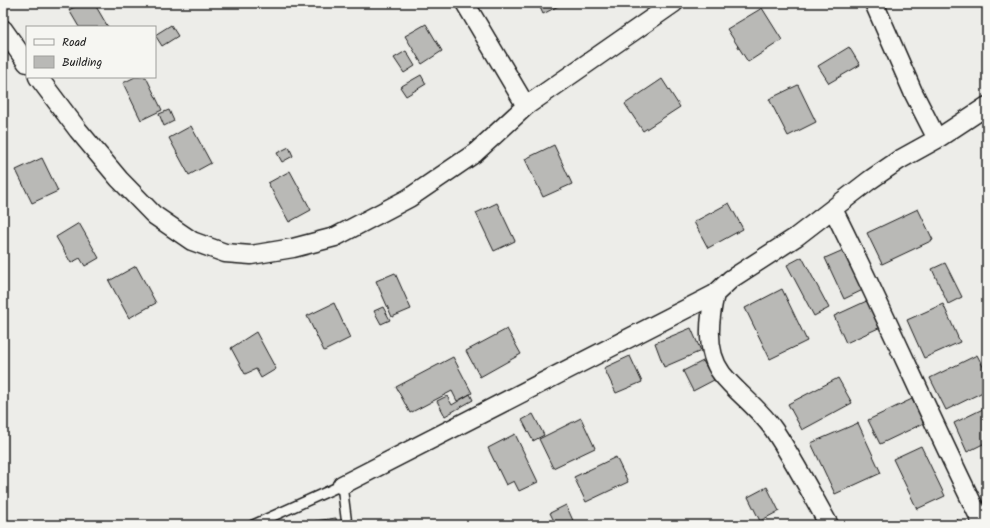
<svg xmlns="http://www.w3.org/2000/svg" width="990" height="528" viewBox="0 0 990 528" font-family="Kalam,sans-serif">
<style>
.building{fill:#b9b9b6;stroke:#1c1c1c}
.lines{fill:none;stroke-linecap:round;stroke-linejoin:round}
.service-casing{stroke:#1c1c1c;stroke-width:12}
.minor-casing{stroke:#1c1c1c;stroke-width:21}
.service{stroke:#f6f6f2;stroke-width:9}
.minor{stroke:#f6f6f2;stroke-width:18}
</style>
<rect width="100%" height="100%" fill="#edede9"/>
<filter id="ink" filterUnits="userSpaceOnUse"><feTurbulence type="fractalNoise" baseFrequency=".025" numOctaves="2"/><feDisplacementMap in="SourceGraphic" scale="8" xChannelSelector="R" yChannelSelector="G"/><feConvolveMatrix kernelMatrix="1 2 1 2 8 2 1 2 1" color-interpolation-filters="sRGB"/></filter>
<g filter="url(#ink)">
<path class="building" d="M82 3H94L108 27H79L69 10Z
M538 3H564L543 14Z
M762 8 782 40 748 62 727 29Z
M426 24 442 51 422 64 405 36Z
M171 25 178 36 162 46 155 35Z
M849 47 860 65 829 83 818 66Z
M406 51 415 66 404 73 394 58Z
M421 75 426 84 406 96 400 87Z
M135 77H146L162 110 141 120 123 83Z
M662 79 680 107 643 131 625 104Z
M798 85 816 122 788 136 769 99Z
M169 110 174 121 164 126 159 114Z
M191 126 211 163 189 175 169 138Z
M554 145 572 184 543 197 525 159Z
M289 147 293 156 282 162 277 153Z
M42 158 58 191 32 203 16 170Z
M290 171 311 210 289 222 268 183Z
M497 203 515 241 494 251 476 213Z
M729 203 743 229 708 248 694 222Z
M918 209 933 240 882 264 867 233Z
M79 223 99 258 85 266 80 258 71 263 56 237Z
M848 248 867 288 844 299 825 258Z
M802 257 829 308 814 316 787 265Z
M945 263 962 297 948 304 932 269Z
M136 266 156 303 129 318 109 281Z
M395 273 411 309 392 317 376 281Z
M782 289 807 341 770 359 745 308Z
M871 299 883 326 846 343 834 316Z
M334 303 350 338 324 351 307 316Z
M943 304 960 342 924 358 907 320Z
M383 307 390 320 381 324 374 311Z
M691 328 701 351 664 367 655 343Z
M507 329 521 354 480 377 466 351Z
M256 332 276 369 261 378 256 369 245 374 231 348Z
M977 355 987 374V390L946 410 930 378Z
M630 356 642 382 616 393 604 368Z
M453 357 472 393 457 401 452 391 410 413 396 387Z
M703 361 714 380 693 391 683 371Z
M838 378 852 403 802 430 788 404Z
M470 394 473 400 445 416 437 401 447 396 452 405Z
M912 399 924 423 880 444 868 420Z
M987 407V442L967 452 954 423Z
M533 414 544 435 533 441 522 420Z
M581 418 595 448 553 468 539 439Z
M858 423 881 473 835 494 811 443Z
M515 434 538 482 519 491 514 481 506 485 488 448Z
M921 446 945 496 917 509 893 459Z
M616 457 628 482 586 502 574 477Z
M767 487 779 511 760 521 748 497Z
M566 505 575 525H556L550 513Z
M336 518 337 525H316L315 521Z
M957 519 960 525H944Z"/>
<g class="lines">
<g class="service-casing">
<path id="service" d="M253 525 342 485 347 525"/>
</g>
<g class="minor-casing">
<path id="minor" d="M465 3 526 106
M3 29 27 63
M38 77 78 130 119 179 154 215 192 241 225 253 251 255 293 248 335 237 409 198 475 153 526 106 674 3
M937 139 987 106
M833 209C885 313 931 420 983 525
M715 294C709 319 705 352 722 374 737 393 759 408 774 430 794 460 811 493 829 525
M342 485 715 294 731 279 796 237 870 180 899 160 937 139 913 92 874 3"/>
</g>
<use href="#service" class="service"/>
<use href="#minor" class="minor"/>
</g>
</g>
<rect width="990" height="528" fill="none" stroke="#f6f6f2" stroke-width="16"/>
<rect x="8" y="8" width="974" height="512" fill="none" stroke="#1c1c1c" stroke-width="1.5" filter="url(#ink)"/>
<rect x="26" y="26" width="130" height="52" fill="#f6f6f2" stroke="#9f9f9c"/>
<rect x="34" y="39" width="20" height="6" fill="#f6f6f2" stroke="#9f9f9c"/>
<text x="62" y="46" font-size="12" fill="#1c1c1c">Road</text>
<rect x="34" y="56" width="20" height="12" fill="#b9b9b6" stroke="#9f9f9c"/>
<text x="62" y="66" font-size="12" fill="#1c1c1c">Building</text>
</svg>
